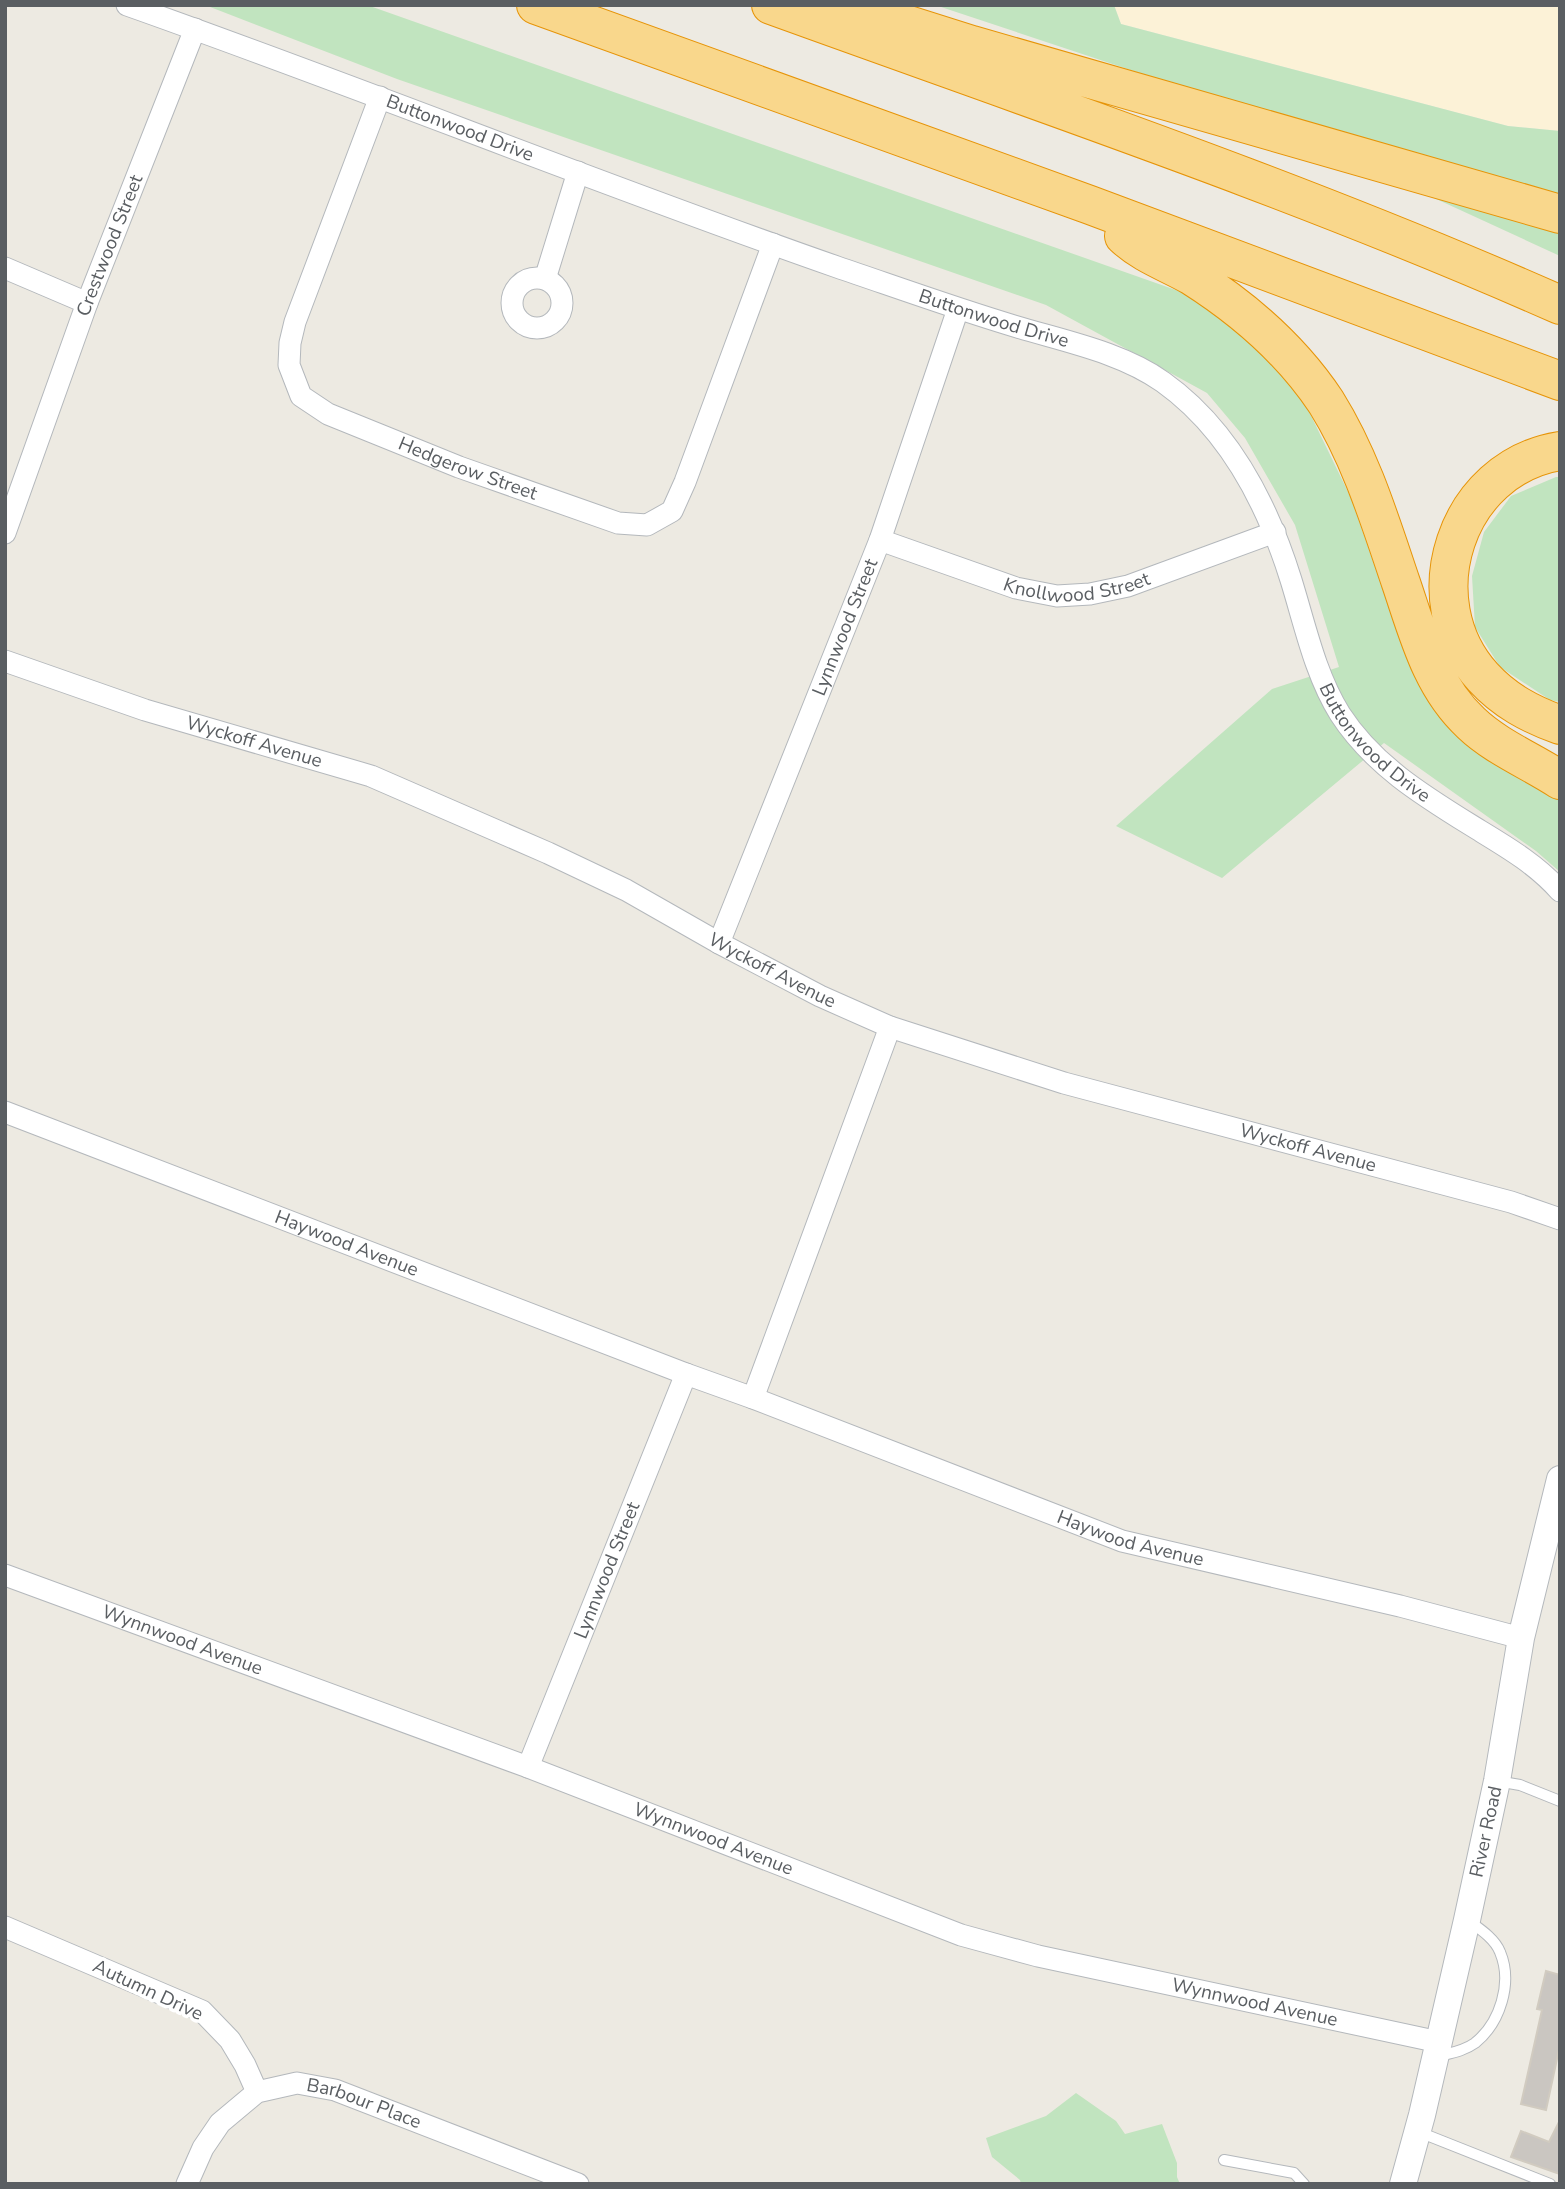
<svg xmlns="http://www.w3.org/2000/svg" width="1565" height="2189" viewBox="0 0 1565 2189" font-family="'Nunito Sans',sans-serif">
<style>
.commercial{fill:#fcf2d7}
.green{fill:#c1e4bf}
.building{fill:#cac6c1;stroke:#d1cbc0;stroke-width:2}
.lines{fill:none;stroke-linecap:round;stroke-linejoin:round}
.service-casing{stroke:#b4b8bc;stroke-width:12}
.minor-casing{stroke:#b4b8bc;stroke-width:23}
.tertiary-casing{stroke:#b4b8bc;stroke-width:28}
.motorway-casing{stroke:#e69408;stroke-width:40}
.service{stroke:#fff;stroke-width:10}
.minor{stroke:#fff;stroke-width:21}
.tertiary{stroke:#fff;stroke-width:26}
.motorway{stroke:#f9d78c;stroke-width:38}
.labels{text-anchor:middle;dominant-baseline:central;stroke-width:7;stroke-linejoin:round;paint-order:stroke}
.street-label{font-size:19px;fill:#5a5e62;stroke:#fff}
</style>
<rect width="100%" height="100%" fill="#edeae2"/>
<path class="commercial" d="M1114 5H1560V131L1508 126 1121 24Z"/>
<path class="green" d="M205 5H367L1190 295 1245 335 1301 395 1351 498 1390 610 1484 756 1560 801V872L1536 851 1384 743 1222 878 1116 826 1272 689 1339 667 1295 525 1245 438 1207 393 1046 305 397 79Z
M935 5H1114L1121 24 1508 126 1560 131V196L1224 101Z
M1421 192 1560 233V256Z
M1556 477H1560V702L1550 700 1500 667 1475 627 1472 576 1484 532 1511 496Z
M1076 2093 1116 2121 1125 2134 1162 2124 1177 2163V2177L1180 2184H1021L1020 2180 992 2157 986 2138 1046 2116Z"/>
<path class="building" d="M1546 1971 1560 1975V2045L1546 2110 1521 2104 1542 2010 1537 2009Z
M1560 2120V2174L1511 2157 1521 2131 1549 2142Z"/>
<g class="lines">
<g class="service-casing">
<path id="service" d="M1497 1781 1520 1785 1560 1801
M1439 2056C1451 2053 1464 2051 1475 2043 1500 2023 1513 1983 1500 1952 1495 1939 1480 1929 1469 1921
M1419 2132 1550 2184
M1224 2160 1294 2173 1304 2184"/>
</g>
<g class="minor-casing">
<g id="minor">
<path id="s1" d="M127 5C365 89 599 184 837 267 896 287 954 308 1014 326 1063 341 1121 352 1163 382 1229 429 1268 506 1291 580 1305 625 1315 674 1340 714 1375 768 1429 799 1482 832 1510 849 1538 866 1560 891"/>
<path id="s2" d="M380 97 295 322 290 343 289 365 301 396 328 414 459 467 618 523 647 525 672 511 685 482 773 244"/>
<path d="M5 268 87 303"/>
<circle cx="537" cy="303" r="25"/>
<path d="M545 279 578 172"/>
<path id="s3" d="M5 533 87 303 195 29"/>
<path id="s4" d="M880 540 1016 588 1057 596 1090 594 1128 586 1275 532"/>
<path id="s5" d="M5 661 145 710 371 776 548 853 626 890 719 943 820 996 890 1027 1064 1083 1511 1202 1560 1219"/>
<path id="s6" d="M719 943 880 540 958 309"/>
<path id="s7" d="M5 1112 686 1374 753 1398 1122 1541 1400 1606 1521 1638"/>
<path d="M753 1398 890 1027"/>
<path id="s8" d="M5 1575 528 1767 961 1935 1038 1956 1439 2042"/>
<path id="s9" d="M528 1767 686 1374"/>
<path d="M5 1927 202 2011 230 2040 245 2065 257 2092"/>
<path id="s10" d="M187 2184 203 2148 220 2123 257 2092 297 2083 335 2090 578 2184"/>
</g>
</g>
<g class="tertiary-casing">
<g id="tertiary">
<path id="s11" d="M1403 2184 1422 2115 1467 1920 1497 1781 1521 1638 1560 1479"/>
</g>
</g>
<g class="motorway-casing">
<path id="motorway" d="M536 5 1090 205 1560 381
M771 5C1036 101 1303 191 1560 305
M845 5 972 45 1560 214
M1124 236C1143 254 1169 263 1192 276 1244 309 1292 351 1326 402 1361 458 1380 521 1401 583 1418 633 1431 686 1471 723 1496 747 1531 761 1560 780
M1560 451C1455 468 1413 600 1483 677 1505 701 1530 714 1560 725"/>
</g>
<use href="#service" class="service"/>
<use href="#minor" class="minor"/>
<use href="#tertiary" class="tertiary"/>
<use href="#motorway" class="motorway"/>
</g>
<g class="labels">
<g class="street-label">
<text stroke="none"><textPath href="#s1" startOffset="355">Buttonwood Drive</textPath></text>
<text stroke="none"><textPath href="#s3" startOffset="306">Crestwood Street</textPath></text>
<text stroke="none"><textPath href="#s1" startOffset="922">Buttonwood Drive</textPath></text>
<text stroke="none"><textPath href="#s2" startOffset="500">Hedgerow Street</textPath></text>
<text stroke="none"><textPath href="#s4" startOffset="206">Knollwood Street</textPath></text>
<text stroke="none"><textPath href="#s6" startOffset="340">Lynnwood Street</textPath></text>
<text stroke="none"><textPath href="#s1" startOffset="1531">Buttonwood Drive</textPath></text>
<text stroke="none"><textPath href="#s5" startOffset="262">Wyckoff Avenue</textPath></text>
<text stroke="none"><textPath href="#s5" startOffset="830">Wyckoff Avenue</textPath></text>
<text stroke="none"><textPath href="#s5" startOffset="1396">Wyckoff Avenue</textPath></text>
<text stroke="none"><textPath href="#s7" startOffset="366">Haywood Avenue</textPath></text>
<text stroke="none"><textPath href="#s7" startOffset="1204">Haywood Avenue</textPath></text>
<text stroke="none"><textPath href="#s9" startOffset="212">Lynnwood Street</textPath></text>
<text stroke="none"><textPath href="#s8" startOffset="189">Wynnwood Avenue</textPath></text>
<text stroke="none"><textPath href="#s11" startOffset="362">River Road</textPath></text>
<text stroke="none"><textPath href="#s8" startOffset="756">Wynnwood Avenue</textPath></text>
<text transform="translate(148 1990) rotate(25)">Autumn Drive</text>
<text stroke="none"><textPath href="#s8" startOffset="1323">Wynnwood Avenue</textPath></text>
<text stroke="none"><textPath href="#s10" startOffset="229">Barbour Place</textPath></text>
</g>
</g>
<rect width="1565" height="2189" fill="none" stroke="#5a5e62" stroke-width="14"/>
</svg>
